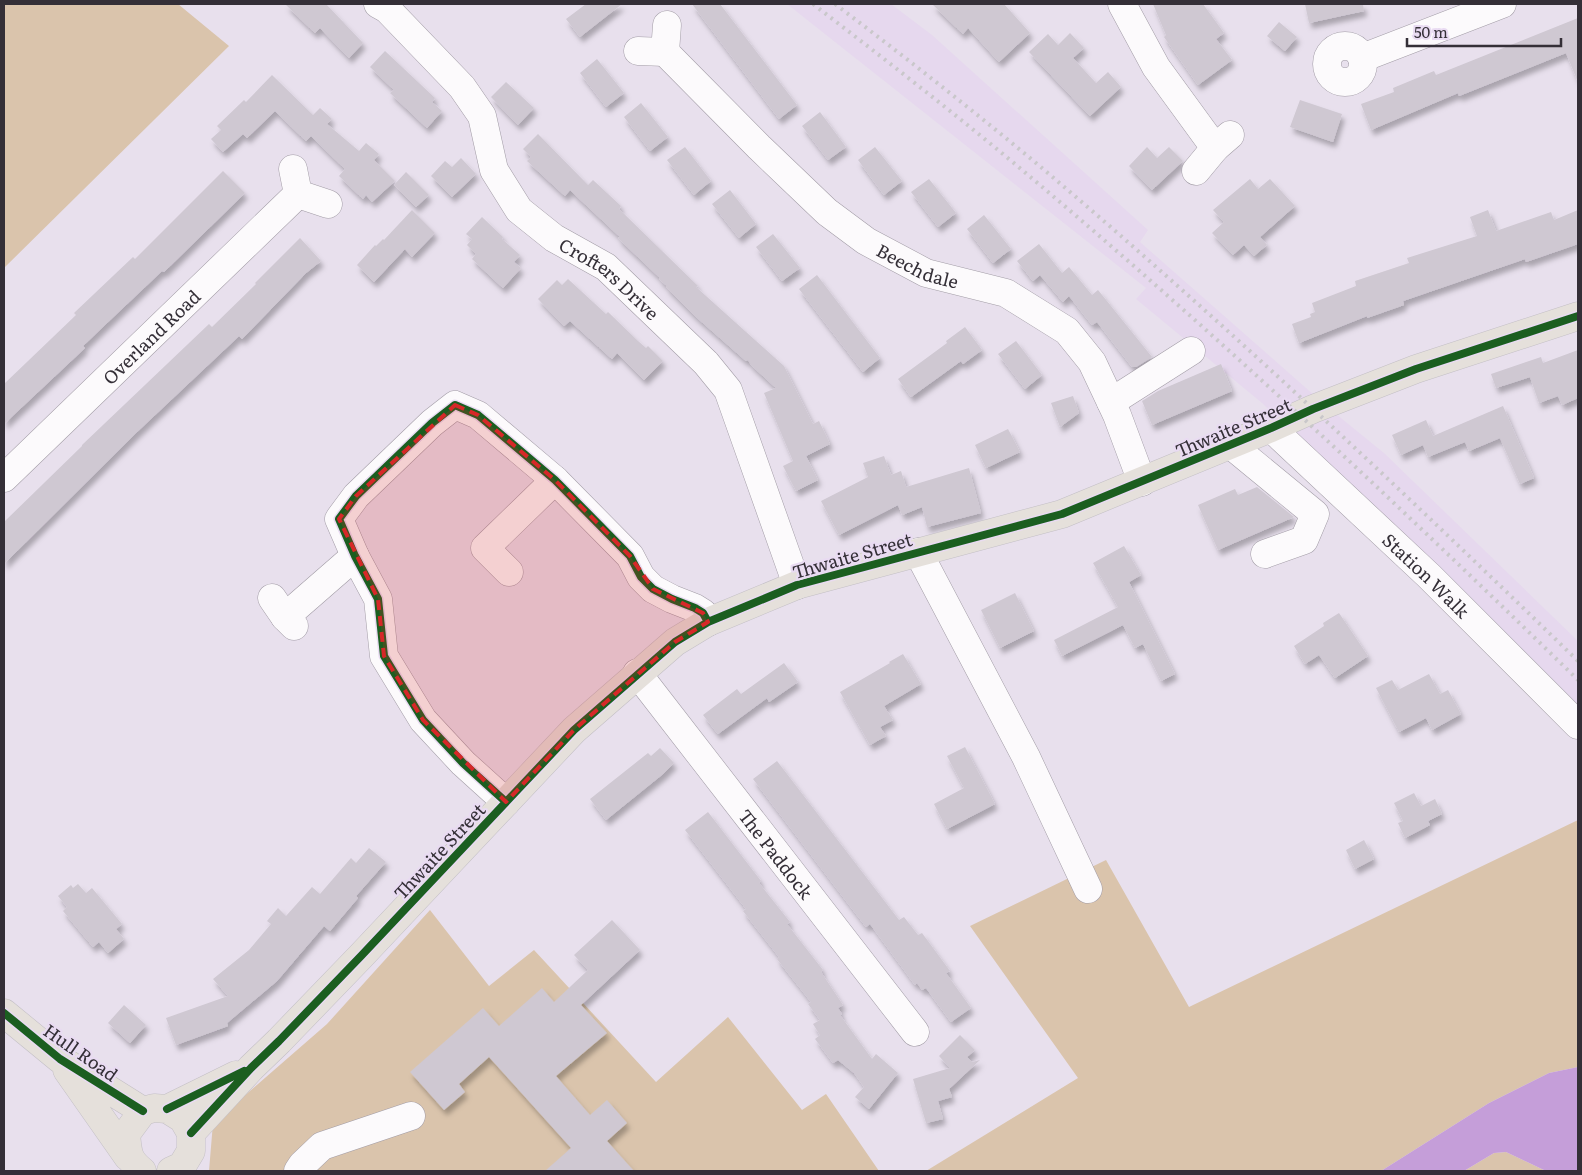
<svg xmlns="http://www.w3.org/2000/svg" width="1582" height="1175" viewBox="0 0 1582 1175" font-family="Literata,serif">
<style>
.built{fill:#e6d8ee}
.green{fill:#dac4ac}
.water{fill:#c59ed9}
.building{fill:#cfc8d2;filter:url(#shadow)}
.lines{fill:none;stroke-linecap:round;stroke-linejoin:round}
.minor-casing{stroke:#a29ca6;stroke-width:29}
.major-casing{stroke:#c3bfc5;stroke-width:29}
.minor{stroke:#fcfafc;stroke-width:28}
.major{stroke:#e5e0db;stroke-width:28}
.rail{stroke:#c9c7ca;stroke-width:4;stroke-dasharray:2.5 5;stroke-linecap:butt}
.cycleway-casing{stroke:#e9dbf2;stroke-width:11}
.cycleway{stroke:#1b5e20;stroke-width:8}
.marked{fill:#d62828;fill-opacity:0.2;stroke:#d62828;stroke-width:4;stroke-dasharray:10 6;stroke-linejoin:round}
.labels{text-anchor:middle;dominant-baseline:central;stroke-width:4.5;stroke-linejoin:round;paint-order:stroke}
.street-label{font-size:18px;fill:#342f37;stroke:#e9dbf2}
</style>
<defs>
<filter id="shadow"><feDropShadow dx="3" dy="5.5" stdDeviation="2.5" flood-color="#0004"/></filter>
</defs>
<rect width="100%" height="100%" fill="#e8e0ed"/>
<path class="built" d="M787 4H891L932 35 1148 230 1140 242 1331 410 1384 453 1578 641V705L1262 403 1136 299 1146 288Z"/>
<path class="green" d="M4 4H178L229 46 4 268Z
M1578 820V1067L1549 1073 1489 1103 1381 1171H926L1078 1078 970 926 1106 860 1189 1007Z
M430 910 489 986 534 950 656 1082 728 1017 802 1110 826 1094 879 1171H209L213 1123 327 1024Z
M1506 1152 1546 1171H1464L1494 1153Z"/>
<path class="water" d="M1578 1067V1171H1546L1506 1152 1494 1153 1464 1171H1381L1489 1103 1549 1073Z"/>
<path class="building" d="M285 4H326L363 43 349 58 320 28 315 33Z
M586 4H622L580 37 566 19Z
M692 4H720L797 105 779 119Z
M932 4H1004L1030 33 999 62 968 28 963 34Z
M1153 4H1203L1224 33 1216 39 1232 60 1198 85 1164 37 1166 35Z
M1305 4H1363L1364 11 1309 23Z
M1578 18V82L1566 53 1459 96 1458 93 1371 130 1361 104 1394 92 1393 88 1434 71 1436 75Z
M1279 22 1297 37 1285 51 1267 36Z
M1070 33 1084 48 1073 58 1096 83 1108 72 1121 87 1090 116 1029 52 1048 34 1058 45Z
M385 51 435 98 432 102 442 111 427 128 390 93 394 90 370 67Z
M597 59 624 93 606 107 580 73Z
M272 75 313 115 320 108 332 119 327 124 359 151 366 143 379 154 374 160 395 181 372 202 366 195 363 199 339 176 345 169 311 136 306 141 275 111 247 138 243 134 223 152 211 139 221 130 217 126 244 100 246 102Z
M506 82 534 108 518 125 491 97Z
M1300 100 1342 114 1333 142 1290 127Z
M641 103 668 137 650 151 624 117Z
M820 112 846 147 828 160 802 126Z
M538 134 588 185 593 180 621 206 619 209 698 286 696 287 784 366 813 424 819 421 830 444 806 456 818 480 796 491 783 466 793 461 764 393 776 388 751 365 748 360 746 361 695 316 666 287 667 286 659 279 660 278 618 238 620 237 570 190 565 196 527 161 531 157 523 149Z
M685 147 711 181 694 195 667 160Z
M875 147 902 181 884 195 858 160Z
M1147 147 1157 158 1169 147 1183 161 1152 190 1129 166Z
M461 158 476 174 452 197 431 176 445 161 452 167Z
M223 171 245 193 164 272 162 271 106 324 83 346 85 348 4 424V384L76 315 74 313 133 257 135 259Z
M406 172 429 195 416 207 394 185Z
M929 179 956 213 938 227 911 192Z
M1250 179 1258 189 1270 179 1295 206 1260 237 1267 245 1254 256 1244 245 1233 255 1212 233 1224 222 1213 210Z
M730 190 756 224 739 238 712 204Z
M412 210 435 233 412 257 405 249 374 282 357 265 375 245 376 246 383 239 384 240Z
M1488 210 1496 231 1551 212 1554 220 1578 210V244L1526 262 1525 259 1403 301 1404 305 1367 318V316L1299 343 1292 324 1311 317 1310 314 1315 312 1312 303 1356 286 1355 281 1409 263 1407 258 1477 236 1470 217Z
M984 215 1011 249 993 263 967 229Z
M482 217 503 237 502 239 520 255 514 262 521 268 503 288 472 259 476 254 467 245 472 239 466 234Z
M773 234 800 268 782 281 756 247Z
M300 238 321 261 306 273 242 339 239 336 136 433 4 564V522L82 446V445L209 324 212 327 256 284 255 283Z
M1039 244 1062 273 1069 267 1092 295 1098 290 1152 357 1136 367H1132L1097 322 1092 325 1069 296 1063 302 1040 275 1033 281 1017 261Z
M817 275 880 358 863 372 799 289Z
M568 279 606 314 608 312 638 341 646 348 648 346 663 361 644 380 617 353 612 359 570 321 564 326 538 299 557 280 562 285Z
M965 327 982 350 963 364 961 361 911 397 898 379 947 343 946 341Z
M1016 341 1042 375 1025 389 998 354Z
M1578 350V398L1562 405 1558 396 1539 403 1530 377 1496 388 1491 374 1541 357 1543 363Z
M1221 364 1232 391 1152 425 1142 401 1158 391Z
M1073 396 1079 413 1060 427 1051 403Z
M1503 406 1534 478 1520 484 1500 438 1469 451 1465 442 1428 457 1423 445 1401 455 1392 435 1426 420 1433 436Z
M1008 429 1020 452 986 468 975 445Z
M884 456 891 475 901 471 906 487 969 468 981 513 927 527 922 507 902 515 898 505 839 535 821 501 868 477 863 463Z
M1257 487 1294 517 1218 550 1198 505 1235 489 1238 495Z
M1124 546 1141 575 1129 582 1175 674 1161 681 1143 644 1135 648 1123 625 1062 656 1054 640 1118 607 1093 563Z
M1015 593 1034 631 1000 648 981 610Z
M1339 613 1368 656 1335 678 1319 655 1305 664 1294 646 1324 626 1323 623Z
M903 654 921 684 884 706 893 720 880 727 886 736 870 745 840 692 890 663 889 662Z
M784 663 798 682 769 702 767 698 718 734 703 715 737 689 741 694Z
M1429 674 1440 694 1448 690 1461 714 1432 730 1426 718 1399 732 1376 688 1392 680 1398 690Z
M965 747 995 804 947 829 934 804 964 788 947 756Z
M660 748 674 763 663 774 606 820 590 799 648 753 651 756Z
M777 761 899 920 904 917 918 935 922 933 950 971 946 973 971 1008 951 1022 926 988 922 990 917 983 915 985 870 924 866 927 843 897 753 779Z
M1414 793 1421 806 1435 799 1442 814 1428 821 1430 825 1405 838 1398 823 1403 821 1394 803Z
M708 812 761 881 759 883 790 922 787 924 823 970 821 972 843 1005 838 1008 842 1014 840 1015 872 1059 876 1054 898 1073 869 1109 855 1097 864 1087 854 1073 838 1060 833 1063 815 1039 820 1035 813 1024 820 1020 808 1004 811 1002 777 959 779 957 743 911 746 909 685 830Z
M1364 840 1374 859 1355 869 1346 850Z
M369 848 386 862 356 896 358 898 330 931 324 926 277 981 227 1023 228 1026 176 1045 166 1018 228 996 213 979 249 950 271 924 267 921 278 908 286 916 312 887 320 894 351 858 356 863Z
M78 884 86 893 92 888 122 924 116 929 124 939 108 953 99 942 93 947 63 911 67 907 58 896 71 885 73 888Z
M612 920 640 950 581 1005 607 1033 556 1076 590 1115 607 1100 627 1123 607 1141 634 1171H545L571 1148 489 1057 459 1084 465 1092 444 1110 410 1072 483 1008 499 1026 542 988 554 1002 588 970 574 955Z
M124 1005 146 1025 130 1043 108 1023Z
M960 1035 975 1050 967 1057 972 1062 980 1060 949 1089 952 1097 938 1101 943 1119 926 1123 913 1079 950 1068 939 1056Z"/>
<g class="lines">
<g class="minor-casing">
<g id="minor">
<path id="s1" d="M378 4 387 9 462 87 482 116 494 170 519 210 554 238 606 267 706 363 728 390 797 585"/>
<path d="M1122 4 1156 67 1215 148"/>
<circle cx="1345" cy="64" r="18"/>
<path d="M638 51 665 52 667 25"/>
<path id="s2" d="M665 52 759 147 827 212 866 241 926 273 1006 293 1067 331 1092 362 1117 415 1142 482"/>
<path d="M1362 58 1502 4"/>
<path d="M293 169 298 194 328 204"/>
<path d="M1196 171 1215 148 1230 135"/>
<path d="M1111 402 1191 351"/>
<path id="s3" d="M1271 428 1429 576 1578 725"/>
<path d="M1231 445 1315 514 1304 540 1265 554"/>
<path id="s4" d="M4 478 298 194"/>
<path d="M918 552 1026 757 1088 889"/>
<path d="M509 572 485 548 555 480"/>
<path d="M272 598 285 617 294 626"/>
<path d="M285 617 355 556"/>
<path id="s5" d="M637 673 915 1032"/>
<path d="M506 802 463 763 423 720 384 656 378 599 355 556 339 519 356 496 432 423 455 405 478 415 555 480 630 556 641 577 653 589 672 599 695 608 703 613 708 622"/>
<path d="M298 1171 302 1165 322 1146 411 1116"/>
</g>
</g>
<g class="major-casing">
<path id="major" d="M4 1013 60 1059 143 1111
M67 1070 128 1157
M167 1109 236 1075
M191 1133 251 1068 279 1041 361 956 574 730 675 642 708 622 797 585 1062 514 1271 428 1313 409 1416 369 1578 316
M142 1171C127 1159 128 1152 126 1134L143 1111 154 1108 167 1109 183 1119 191 1133V1151L182 1166 171 1171"/>
</g>
<use href="#minor" class="minor"/>
<use href="#major" class="major"/>
<path class="rail" d="M813 4C887 61 962 119 1034 180 1222 339 1402 508 1578 680
M835 4C905 57 975 112 1042 168 1227 325 1404 492 1578 661"/>
<g class="cycleway-casing">
<path id="cycleway" d="M506 802 463 763 423 720 384 656 378 599 355 556 339 519 356 496 432 423 455 405 478 415 555 480 630 556 641 577 653 589 672 599 695 608 703 613 708 622
M4 1013 60 1059 143 1111
M167 1109 244 1071
M191 1133 251 1068 279 1041 361 956 574 730 675 642 708 622 797 585 1062 514 1271 428 1313 409 1416 369 1578 316"/>
</g>
<use href="#cycleway" class="cycleway"/>
</g>
<path class="marked" d="M455 405 478 415 555 480 630 556 653 589 703 613 708 622 675 642 574 730 506 802 423 720 384 656 378 599 339 519 356 496Z"/>
<g class="labels">
<g class="street-label">
<text stroke="none"><textPath href="#s2" startOffset="334">Beechdale</textPath></text>
<text stroke="none"><textPath href="#s1" startOffset="370">Crofters Drive</textPath></text>
<text stroke="none"><textPath href="#s4" startOffset="204">Overland Road</textPath></text>
<text transform="translate(1233 427) rotate(-23)">Thwaite Street</text>
<text transform="translate(852 555) rotate(-16)">Thwaite Street</text>
<text stroke="none"><textPath href="#s3" startOffset="214">Station Walk</textPath></text>
<text transform="translate(439 851) rotate(-47)">Thwaite Street</text>
<text stroke="none"><textPath href="#s5" startOffset="228">The Paddock</textPath></text>
<text transform="translate(81 1052) rotate(35)">Hull Road</text>
</g>
</g>
<rect width="1582" height="1175" fill="none" stroke="#342f37" stroke-width="10"/>
<path d="M1407 38v8h154v-8" fill="none" stroke="#342f37" stroke-width="2.5"/>
<text x="1414" y="38" font-size="15" fill="#342f37" stroke="#e9dbf2" stroke-width="4" paint-order="stroke">50 m</text>
</svg>
